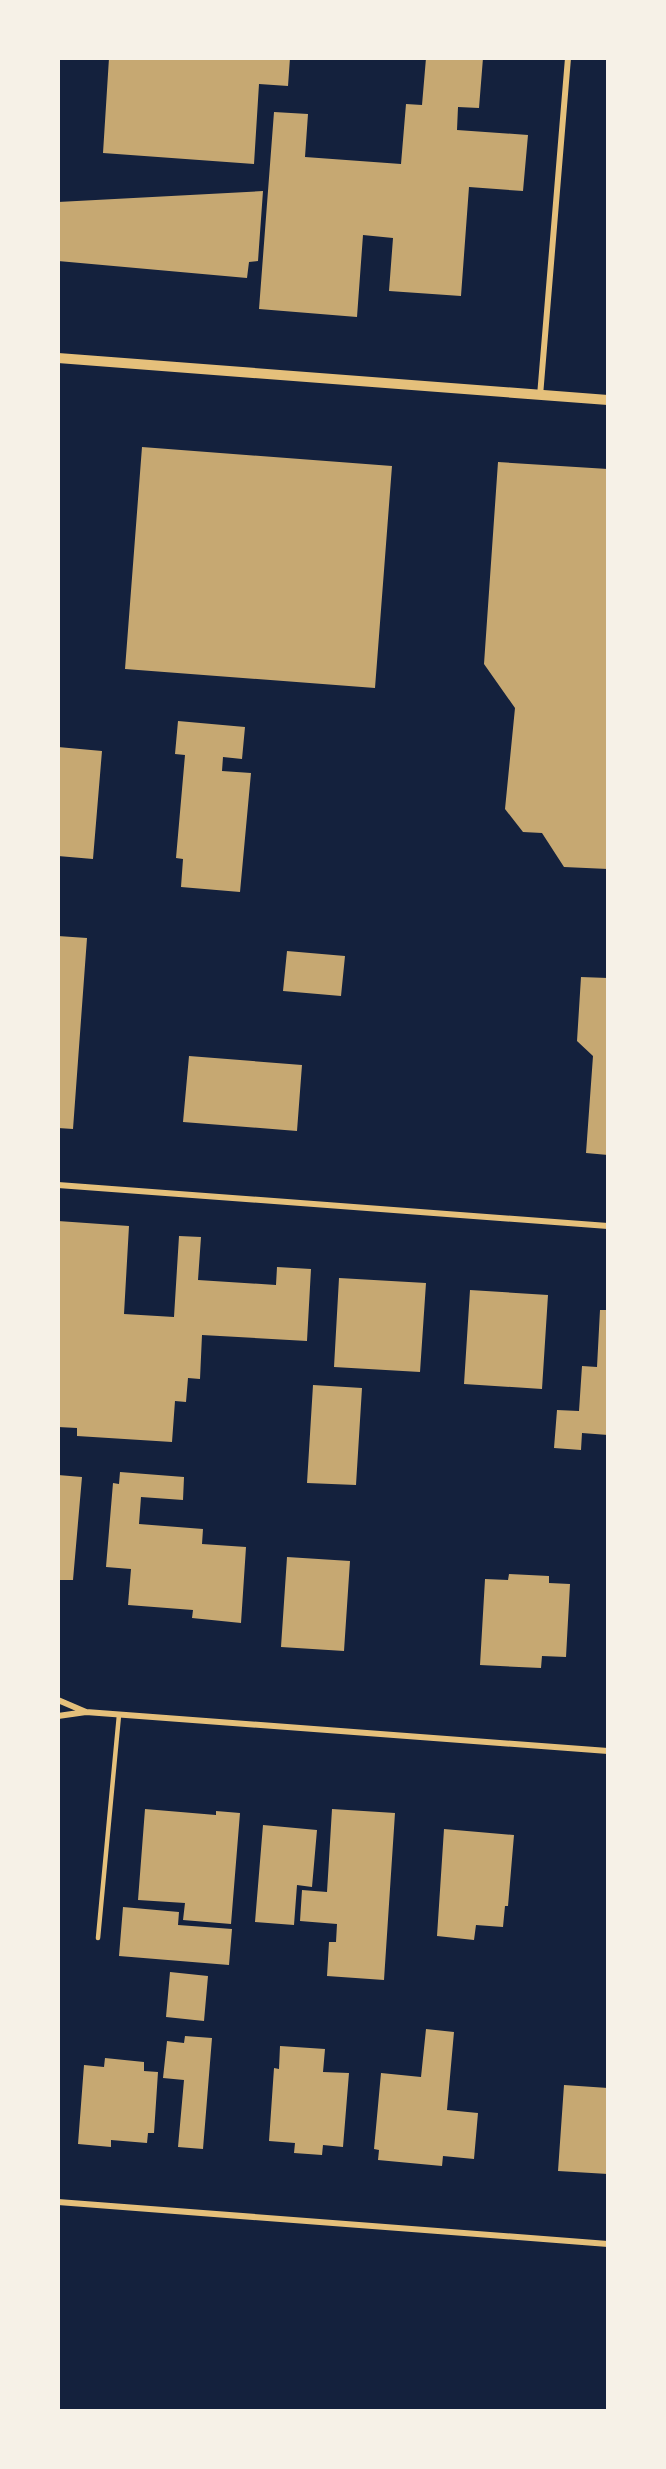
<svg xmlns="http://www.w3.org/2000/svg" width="666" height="2469" viewBox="0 0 666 2469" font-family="'Titillium Web',sans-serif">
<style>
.building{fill:#c6a872}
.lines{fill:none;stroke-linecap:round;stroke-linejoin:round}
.service{stroke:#e5c07b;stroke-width:4.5}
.minor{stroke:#e5c07b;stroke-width:6}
.tertiary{stroke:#e5c07b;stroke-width:10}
</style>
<rect width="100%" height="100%" fill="#14213d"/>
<path class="building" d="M109 58H290L288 86 259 84 254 164 103 153Z
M426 58H483L479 108 458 107 457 130 528 135 523 191 469 187 461 296 389 291 393 238 363 235 357 317 259 309 274 112 308 114 305 157 401 164 406 104 422 105Z
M263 191 258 261 249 262 247 278 58 261V202Z
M142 447 392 466 375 688 125 669Z
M498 462 608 469V869L564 867 542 833 523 832 505 809 515 708 484 664Z
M178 721 245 727 242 759 223 757 222 771 251 773 240 892 181 887 183 859 176 858 185 755 175 754Z
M58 747 102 751 93 859 58 856Z
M58 936 87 938 73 1129 58 1128Z
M287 951 345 956 341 996 283 991Z
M581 977 608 978V1155L586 1153 593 1056 577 1041Z
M189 1056 302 1065 297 1131 183 1122Z
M58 1221 129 1226 124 1314 174 1317 179 1236 201 1237 198 1280 276 1285 277 1267 311 1269 307 1341 202 1335 200 1379 188 1378 186 1402 175 1401 172 1442 77 1436V1428L58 1427Z
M339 1278 426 1283 420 1372 334 1367Z
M470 1290 548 1295 542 1389 464 1384Z
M600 1310H608V1435L582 1433 581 1450 554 1448 557 1410 579 1411 582 1366 597 1367Z
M313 1385 362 1388 356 1485 307 1483Z
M120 1472 184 1477 183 1500 141 1497 139 1524 203 1529 202 1544 246 1547 241 1623 192 1618 193 1610 128 1605 131 1569 106 1567 113 1483 119 1484Z
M58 1475 82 1477 73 1580H58Z
M287 1557 350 1561 344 1651 281 1647Z
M509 1574 549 1576V1583L570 1584 566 1657 542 1656 541 1668 480 1665 485 1579 508 1580Z
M145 1809 216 1815V1811L240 1813 231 1924 183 1920 185 1903 138 1900Z
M332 1809 395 1813 384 1980 327 1976 329 1942H336L337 1924 300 1921 302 1890 327 1892Z
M263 1825 317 1830 312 1887 297 1885 294 1925 255 1922Z
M444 1829 514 1835 508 1906H505L503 1927 476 1925 474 1940 437 1936Z
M123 1907 179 1912 178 1925 232 1929 229 1965 119 1956Z
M170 1972 208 1976 204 2021 166 2017Z
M426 2029 454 2032 447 2110 478 2113 474 2159 443 2156 442 2166 378 2160 379 2150 374 2149 381 2073 421 2077Z
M185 2036 212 2038 203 2149 178 2147 184 2080 163 2078 167 2041 184 2043Z
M280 2046 325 2049 323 2072 349 2073 343 2147 323 2145 322 2155 294 2153 295 2143 269 2141 274 2068 279 2069Z
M105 2058 144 2062V2071L158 2072 154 2133H148L147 2143 111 2140V2147L78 2144 84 2065 104 2067Z
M564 2085 608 2088V2174L558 2171Z"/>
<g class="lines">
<path class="service" d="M98 1938 119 1715"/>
<path class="minor" d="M540 396 568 58
M58 1185 608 1226
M58 1700 86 1712
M58 1716 86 1712 608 1751
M58 2202 608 2244"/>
<path class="tertiary" d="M58 358 608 400"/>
</g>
<rect width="666" height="2469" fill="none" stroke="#f6f1e7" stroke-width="120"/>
</svg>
